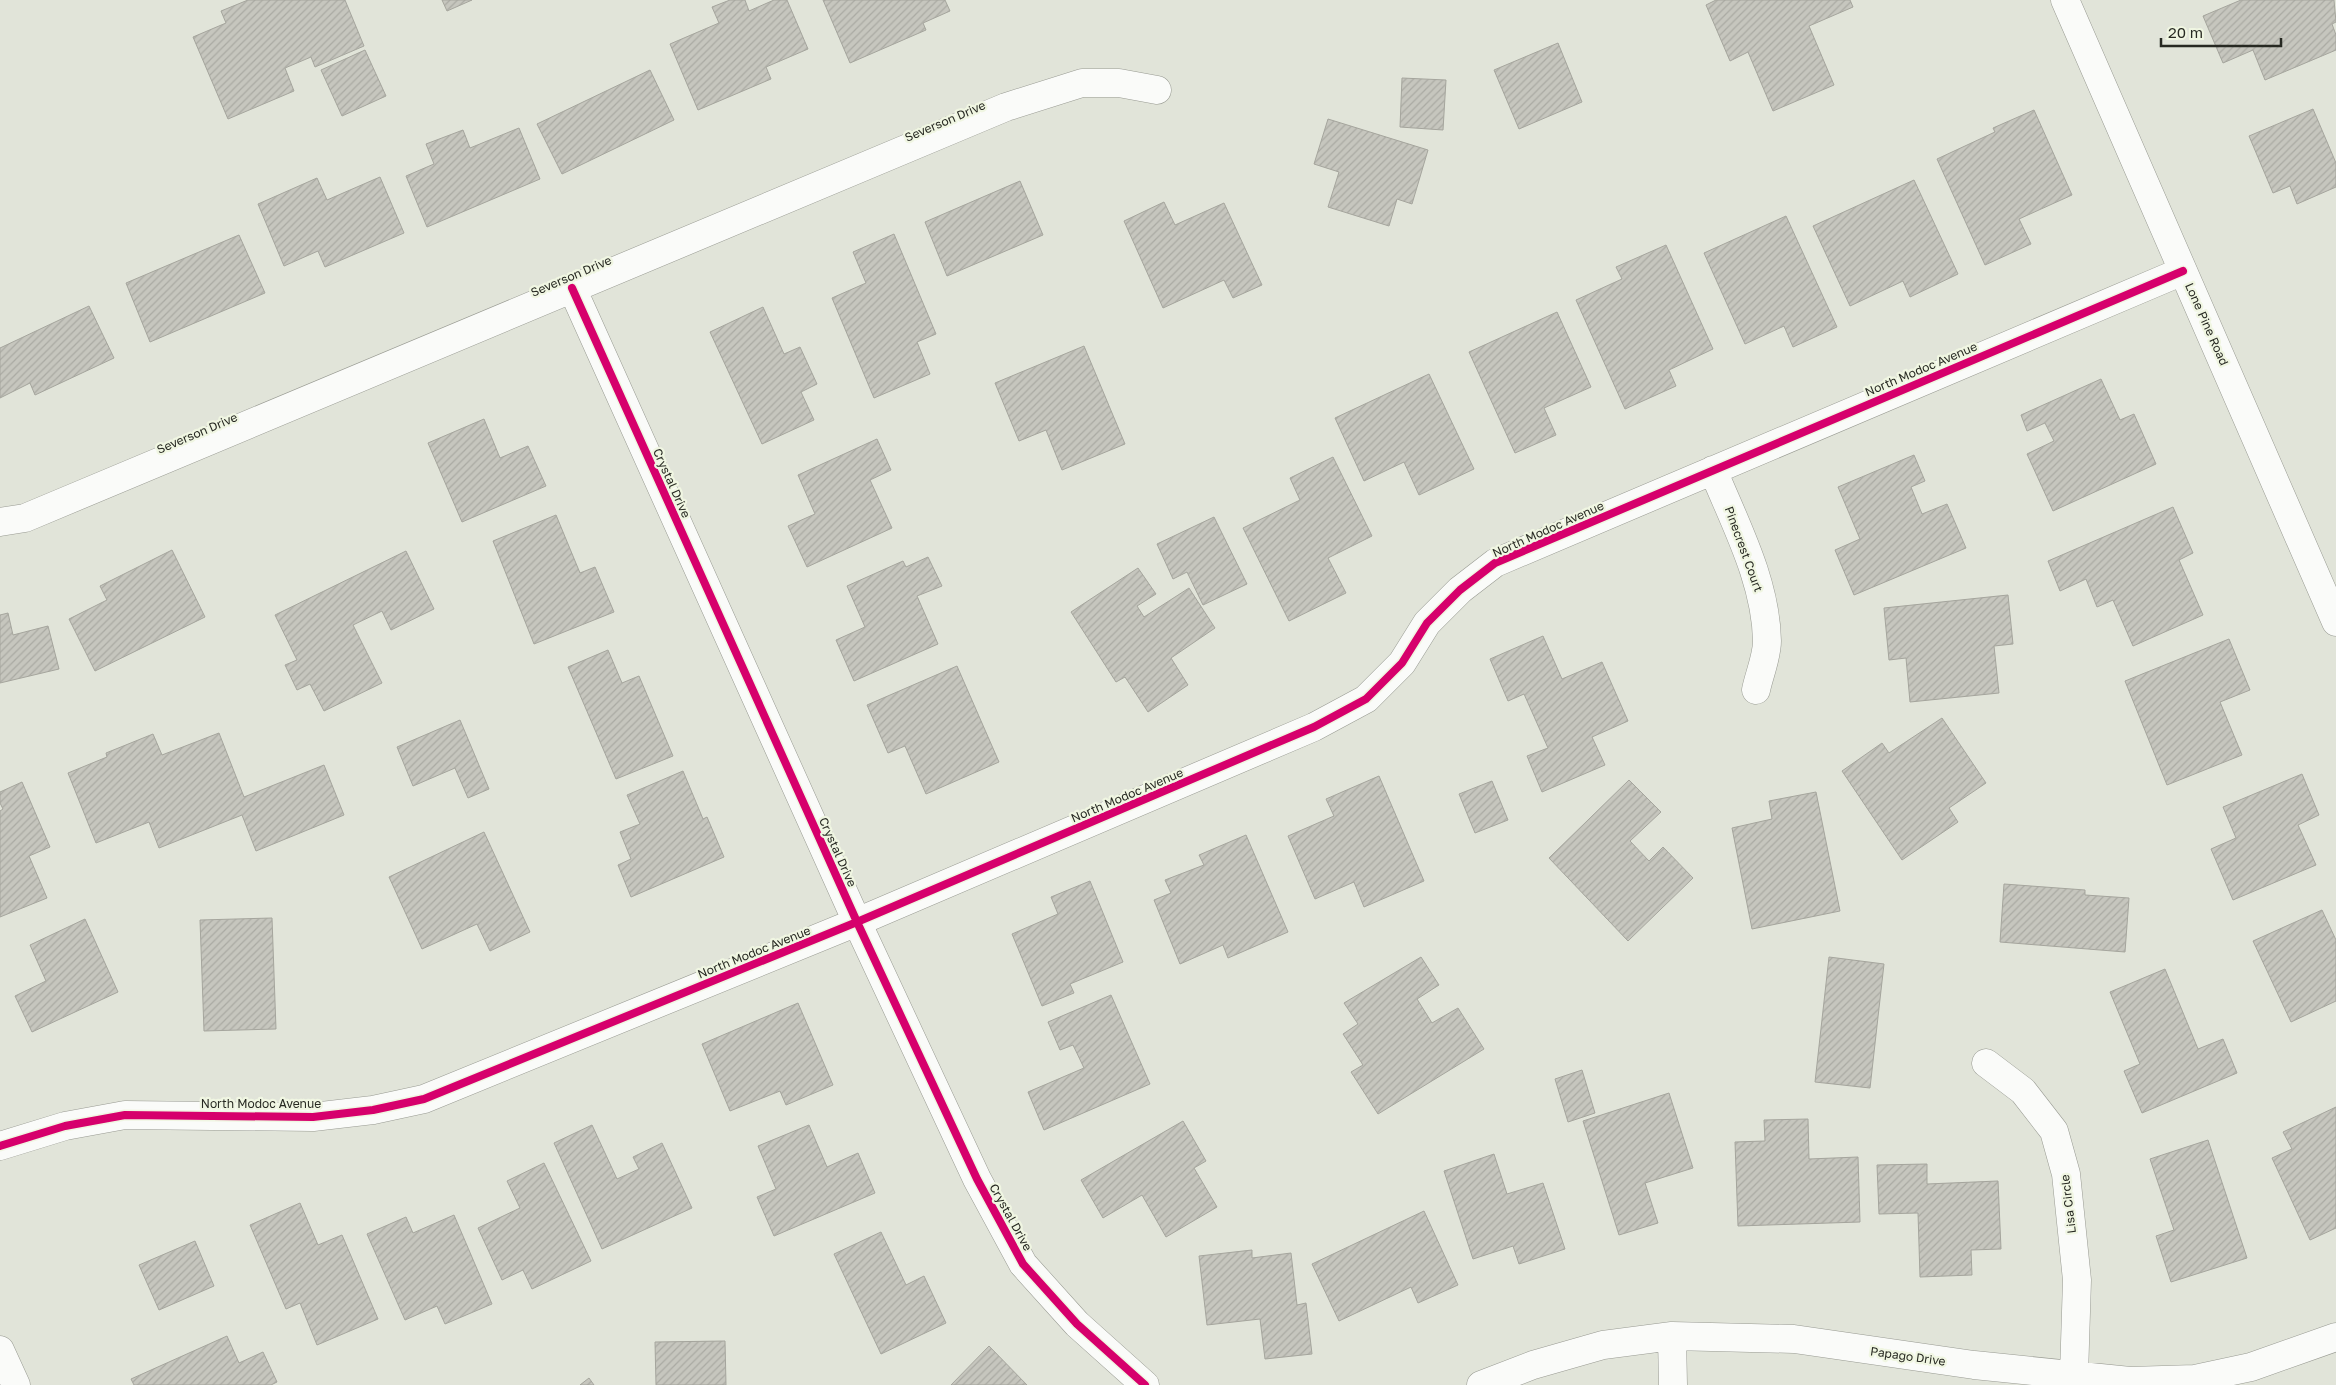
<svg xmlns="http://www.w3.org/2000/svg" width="2336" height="1385" viewBox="0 0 2336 1385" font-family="'Golos Text',sans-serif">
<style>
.building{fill:url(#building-hatch);stroke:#a5a59d}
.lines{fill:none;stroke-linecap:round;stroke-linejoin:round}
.minor-casing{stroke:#989a92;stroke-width:29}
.major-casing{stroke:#989a92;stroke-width:29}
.minor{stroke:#fafbf9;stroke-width:28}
.major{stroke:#fafbf9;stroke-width:28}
.cycleway-casing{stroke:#f0f6e2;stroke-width:11}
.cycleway{stroke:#d6006c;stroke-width:8}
.labels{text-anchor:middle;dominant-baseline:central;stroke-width:4.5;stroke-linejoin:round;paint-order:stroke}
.street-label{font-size:12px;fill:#272922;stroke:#f0f6e2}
</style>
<defs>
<pattern id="building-hatch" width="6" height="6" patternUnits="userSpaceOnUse" patternTransform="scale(1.25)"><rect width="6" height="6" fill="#c6c6be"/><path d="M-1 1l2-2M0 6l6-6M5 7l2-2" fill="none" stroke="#aaaaa3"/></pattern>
</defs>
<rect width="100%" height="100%" fill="#e1e4d9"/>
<path class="building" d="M248 0H345L364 46 315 67 311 57 285 68 294 91 228 119 193 37 226 23 221 11Z
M442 0H472L447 11Z
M730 0H745L749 11 774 0H787L808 49 766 67 771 79 698 110 670 44 719 23 712 7Z
M823 0H945L950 11 923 23 926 30 850 63Z
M1716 0H1850L1853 7 1809 26 1834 85 1773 111 1748 52 1730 61 1706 5Z
M2241 0H2334L2336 22 2332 24 2336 35V50L2265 80 2253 50 2223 63 2203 16Z
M1558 43 1582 102 1519 129 1494 70Z
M365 50 386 96 342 116 321 70Z
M650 70 674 120 562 174 537 124Z
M1402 78 1446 80 1443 130 1400 127Z
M2313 109 2336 163V187L2297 204 2290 186 2273 193 2249 136Z
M2034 110 2072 195 2019 219 2031 244 1985 265 1937 159 1995 132 1993 128Z
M1328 119 1428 150 1412 204 1397 199 1389 226 1328 207 1339 172 1314 164Z
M519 128 540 179 427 227 406 176 434 164 426 144 463 130 470 148Z
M380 177 404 233 325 267 318 251 284 266 258 204 317 178 327 200Z
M1914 180 1958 274 1910 297 1903 281 1850 306 1813 226Z
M1020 181 1043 235 947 276 925 222Z
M1164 202 1175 225 1224 203 1262 285 1233 298 1224 280 1163 308 1124 221Z
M1786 216 1837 327 1793 347 1784 326 1745 344 1704 253Z
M894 234 936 334 917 342 930 374 874 398 832 298 866 283 853 252Z
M239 235 265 293 150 342 126 283Z
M1666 245 1713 349 1669 370 1676 386 1625 409 1576 300 1622 279 1616 267Z
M89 306 114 358 35 395 30 383 0 398V348Z
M763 307 784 354 800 347 817 384 801 392 814 420 762 444 710 332Z
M1557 312 1591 387 1544 408 1556 435 1515 453 1469 352Z
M1084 346 1125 444 1062 470 1046 430 1019 441 995 383Z
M1429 374 1474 469 1419 495 1404 462 1364 481 1335 418Z
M2101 379 2120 420 2134 414 2156 464 2053 511 2027 454 2054 441 2045 423 2027 431 2021 415Z
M484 419 500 458 528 446 546 486 462 522 428 443Z
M877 439 891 470 870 480 892 528 807 567 788 526 815 514 798 475Z
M1914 455 1925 481 1911 487 1922 514 1947 504 1966 548 1854 595 1835 550 1860 539 1838 487Z
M1333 457 1372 536 1328 558 1346 593 1289 621 1243 528 1300 500 1290 478Z
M2173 507 2193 553 2179 560 2203 615 2133 646 2113 600 2097 607 2086 579 2060 591 2048 561Z
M556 515 580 573 595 567 614 612 534 644 493 541Z
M1214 517 1247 584 1203 605 1187 572 1173 579 1157 544Z
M172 550 205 617 95 671 69 619 107 600 100 586Z
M406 551 434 609 391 630 382 611 353 625 382 683 324 711 310 684 297 690 285 665 297 660 275 615Z
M928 557 942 586 917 596 938 644 854 681 836 640 865 627 847 586 903 561 906 567Z
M1138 568 1156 594 1137 606 1144 617 1189 588 1215 628 1171 658 1188 685 1148 712 1125 677 1116 682 1071 612Z
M2008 595 2013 644 1994 646 1999 693 1910 702 1906 658 1889 660 1884 608Z
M8 613 13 635 48 626 59 669 0 683V615Z
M1543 636 1562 679 1602 662 1628 721 1592 737 1605 765 1542 792 1527 756 1548 748 1524 694 1508 701 1490 659Z
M2229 639 2250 690 2220 702 2242 755 2167 785 2125 681Z
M608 650 622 683 639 676 673 756 616 779 568 667Z
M957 666 999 762 926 794 905 746 888 753 867 705Z
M1942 718 1986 783 1949 808 1958 822 1902 860 1842 771 1882 743 1889 753Z
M460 720 489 789 468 798 455 768 413 786 397 747Z
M219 733 244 797 324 765 344 815 256 851 242 815 159 848 149 822 96 843 68 773 107 757 106 753 153 734 162 755Z
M683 771 703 819 707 817 724 857 631 897 618 865 631 859 620 832 640 824 627 795Z
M2302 774 2319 815 2298 825 2316 865 2233 900 2211 849 2236 838 2223 807Z
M1379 776 1424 881 1364 907 1354 882 1315 899 1288 836 1334 816 1326 799Z
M1629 780 1661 812 1630 841 1649 861 1663 847 1693 878 1628 941 1549 858Z
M1492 781 1508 820 1475 833 1459 794Z
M22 782 50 847 29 856 47 898 0 917V811L3 809 0 803V792Z
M1816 792 1840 911 1752 929 1732 828 1772 819 1769 801Z
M484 832 530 932 490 951 477 924 422 949 389 877Z
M1246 835 1288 932 1228 958 1223 945 1180 964 1154 900 1171 893 1165 880 1204 865 1199 855Z
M1090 881 1123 962 1070 984 1074 993 1042 1006 1012 934 1058 914 1051 897Z
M2004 884 2085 890V895L2129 898 2125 952 2000 942Z
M2322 910 2336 940V1001L2291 1022 2253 941Z
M272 918 276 1029 204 1031 200 920Z
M85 919 118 992 32 1032 15 996 46 981 30 945Z
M1421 957 1439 985 1417 999 1432 1023 1458 1008 1484 1049 1378 1114 1351 1072 1363 1065 1343 1034 1358 1024 1344 1003Z
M1829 957 1884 964 1870 1088 1815 1082Z
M2165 969 2198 1049 2223 1039 2237 1073 2142 1113 2124 1071 2140 1064 2110 992Z
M1111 995 1150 1084 1044 1130 1028 1092 1084 1068 1073 1045 1060 1050 1048 1022Z
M798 1003 833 1085 786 1105 780 1091 730 1111 702 1044Z
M1582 1070 1595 1113 1568 1122 1555 1079Z
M1669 1093 1693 1168 1645 1183 1658 1223 1619 1235 1583 1121Z
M2336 1107V1228L2310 1240 2272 1158 2292 1149 2283 1132Z
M1808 1119 1809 1159 1858 1157 1860 1222 1738 1226 1735 1142 1765 1141 1764 1120Z
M1183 1121 1206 1161 1194 1168 1217 1207 1166 1237 1142 1195 1103 1218 1081 1180Z
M592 1125 617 1179 639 1169 633 1157 662 1143 692 1208 602 1249 554 1143Z
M809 1125 827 1167 858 1153 875 1193 774 1236 757 1197 776 1189 758 1146Z
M2208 1140 2247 1258 2171 1282 2156 1236 2174 1230 2150 1159Z
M1494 1154 1507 1194 1543 1183 1565 1249 1519 1264 1513 1246 1473 1259 1444 1171Z
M544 1163 591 1261 532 1289 523 1270 502 1280 478 1228 520 1208 507 1181Z
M1927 1164V1184L1998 1181 2001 1249 1971 1250 1972 1275 1920 1277 1918 1213 1879 1214 1877 1165Z
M300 1203 318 1245 342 1235 378 1319 317 1345 300 1303 286 1309 250 1225Z
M1424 1211 1458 1285 1418 1303 1411 1287 1339 1321 1312 1264Z
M454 1215 492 1304 445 1324 437 1306 405 1320 367 1234 406 1217 413 1233Z
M881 1232 906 1285 924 1276 946 1323 881 1354 834 1254Z
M195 1241 214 1286 159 1310 139 1265Z
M1252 1250V1258L1291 1253 1297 1305 1306 1303 1312 1354 1265 1359 1260 1319 1207 1325 1199 1256Z
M227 1336 239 1363 263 1352 277 1382 271 1385H134L131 1379Z
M725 1341 726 1385H656L655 1342Z
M989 1346 1027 1385H951Z
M589 1378 594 1385H580Z"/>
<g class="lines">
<g class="minor-casing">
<path id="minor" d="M2065 0 2336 622
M572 288 857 922 977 1179 1023 1264 1077 1324 1145 1385
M1713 470C1735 524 1766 581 1767 641 1767 657 1759 675 1756 690
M0 522 25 518 1006 107 1082 83H1119L1157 90
M1986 1063 2023 1091 2054 1131 2066 1174 2077 1280 2074 1375
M0 1146 65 1126 125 1115 313 1117 373 1110 424 1099 857 922 1314 727 1366 699 1402 663 1427 623 1460 590 1495 563 2183 271
M1672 1336 1673 1385
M1481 1385 1533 1365 1603 1345 1672 1336 1794 1339 1974 1365 2130 1381 2195 1379 2251 1367 2336 1337"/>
</g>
<g class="major-casing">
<path id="major" d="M0 1350 16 1385"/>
</g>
<use href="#minor" class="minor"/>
<use href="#major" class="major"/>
<g class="cycleway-casing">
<path id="cycleway" d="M572 288 857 922 977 1179 1023 1264 1077 1324 1145 1385
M0 1146 65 1126 125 1115 313 1117 373 1110 424 1099 857 922 1314 727 1366 699 1402 663 1427 623 1460 590 1495 563 2183 271"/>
</g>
<use href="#cycleway" class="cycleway"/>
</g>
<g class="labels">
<g class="street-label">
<text transform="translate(945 121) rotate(-23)">Severson Drive</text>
<text transform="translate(571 276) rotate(-23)">Severson Drive</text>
<text transform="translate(2207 324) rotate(66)">Lone Pine Road</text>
<text transform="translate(1921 369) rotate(-23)">North Modoc Avenue</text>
<text transform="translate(197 433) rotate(-23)">Severson Drive</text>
<text transform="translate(672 483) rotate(66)">Crystal Drive</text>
<text transform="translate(1548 529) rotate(-24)">North Modoc Avenue</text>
<text transform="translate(1744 549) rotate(70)">Pinecrest Court</text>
<text transform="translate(1127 795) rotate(-23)">North Modoc Avenue</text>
<text transform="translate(838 852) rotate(66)">Crystal Drive</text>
<text transform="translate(754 952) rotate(-22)">North Modoc Avenue</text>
<text x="261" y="1103">North Modoc Avenue</text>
<text transform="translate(2068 1204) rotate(-97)">Lisa Circle</text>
<text transform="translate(1011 1217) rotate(61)">Crystal Drive</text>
<text transform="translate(1908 1356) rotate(8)">Papago Drive</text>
</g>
</g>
<path d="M2161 38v8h120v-8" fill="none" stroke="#272922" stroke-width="2.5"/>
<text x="2168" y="38" font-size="15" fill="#272922" stroke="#f0f6e2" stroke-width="4" paint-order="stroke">20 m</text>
</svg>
